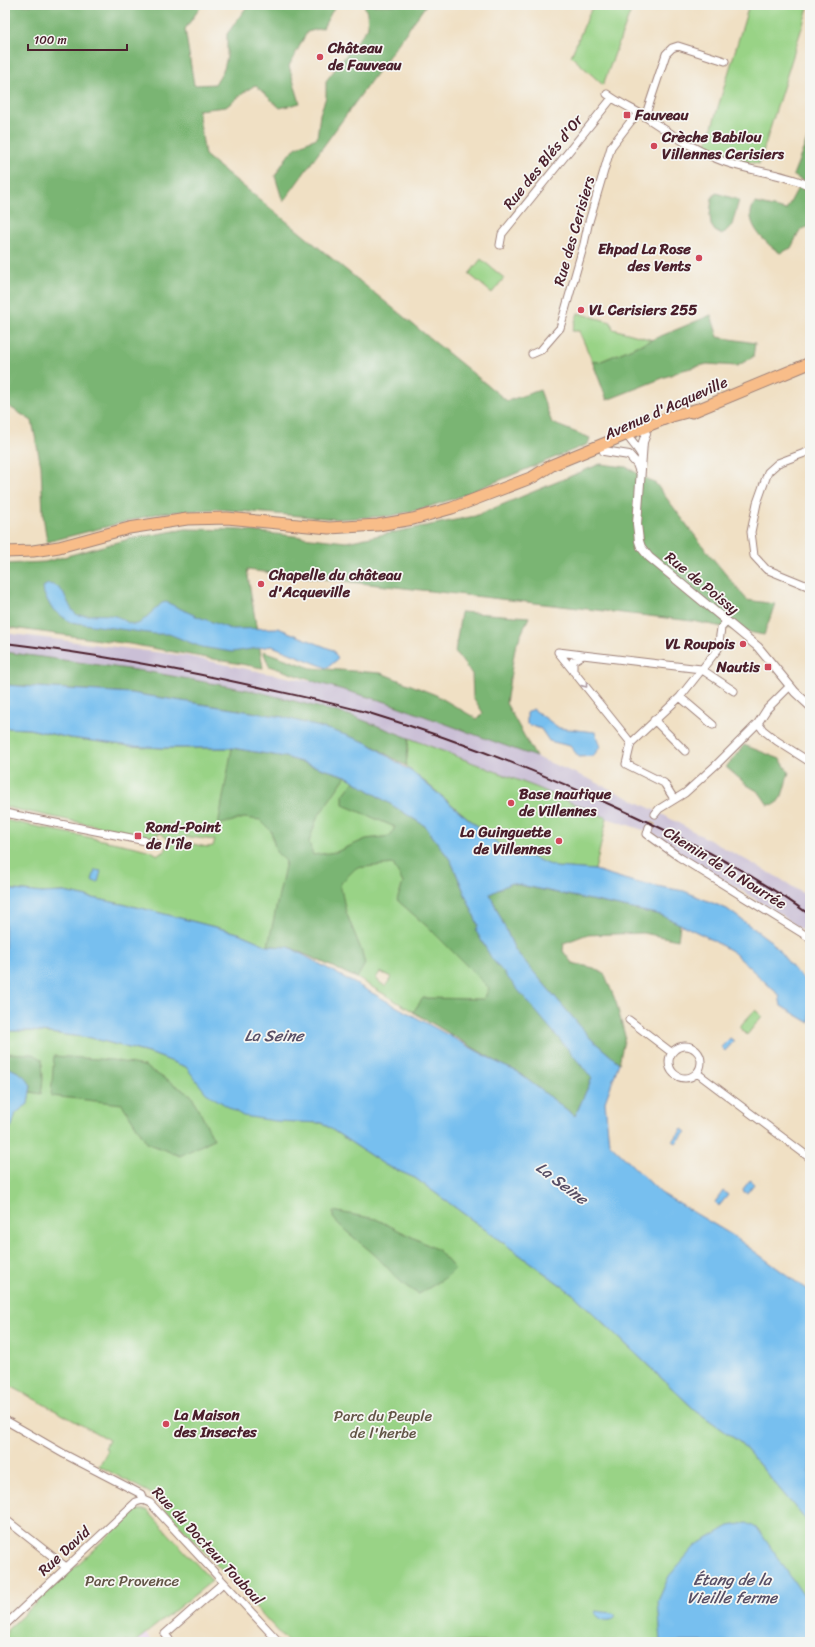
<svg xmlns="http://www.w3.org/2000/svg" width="815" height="1647" viewBox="0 0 815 1647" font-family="Sriracha,sans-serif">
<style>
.built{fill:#ead1ec}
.industrial{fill:#cabfd6}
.green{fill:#99d386;stroke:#727958;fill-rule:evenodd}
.forest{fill:#7ab573;stroke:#626a4f}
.water{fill:#77bfef;stroke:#606f8d}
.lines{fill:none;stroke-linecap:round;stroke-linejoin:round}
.minor-tunnel{stroke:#cfb9a5;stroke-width:7;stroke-dasharray:7 3.5;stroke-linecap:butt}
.minor-casing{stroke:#9d8078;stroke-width:9}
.tertiary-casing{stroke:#9d8078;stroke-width:10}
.primary-casing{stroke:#9d8078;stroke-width:13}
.minor{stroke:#fff;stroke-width:7}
.tertiary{stroke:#fff;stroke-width:8}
.primary{stroke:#f8bd89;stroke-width:11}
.rail{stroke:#4a1f2b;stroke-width:2}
.oneway{stroke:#ae9aa0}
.poi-dot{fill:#d1495b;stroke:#f6f6f2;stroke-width:1.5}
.labels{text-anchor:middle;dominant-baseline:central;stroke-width:3.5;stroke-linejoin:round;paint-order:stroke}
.poi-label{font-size:15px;font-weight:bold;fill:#4a1f2b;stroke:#f6f6f2;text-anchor:start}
.street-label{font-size:15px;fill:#4a1f2b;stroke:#f6f6f2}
.park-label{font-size:15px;fill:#625546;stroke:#f6f6f2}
.water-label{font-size:16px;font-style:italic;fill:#584f66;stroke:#f6f6f2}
</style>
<rect width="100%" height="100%" fill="#f6f6f2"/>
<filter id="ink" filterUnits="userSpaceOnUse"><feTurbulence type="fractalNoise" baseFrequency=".025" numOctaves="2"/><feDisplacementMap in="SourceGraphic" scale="8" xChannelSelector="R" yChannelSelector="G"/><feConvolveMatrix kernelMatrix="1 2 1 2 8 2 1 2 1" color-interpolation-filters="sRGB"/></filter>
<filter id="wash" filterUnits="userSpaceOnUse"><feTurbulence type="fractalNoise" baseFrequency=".012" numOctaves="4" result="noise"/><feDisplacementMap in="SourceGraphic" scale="16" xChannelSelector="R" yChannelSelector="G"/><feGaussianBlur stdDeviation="0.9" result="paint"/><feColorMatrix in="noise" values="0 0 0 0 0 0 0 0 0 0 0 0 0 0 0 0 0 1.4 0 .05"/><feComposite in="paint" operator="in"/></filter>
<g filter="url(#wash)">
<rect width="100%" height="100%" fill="#f0e0c4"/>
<path class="built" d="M146 1634 152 1642H135Z"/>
<path class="industrial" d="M5 633 186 656 265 673 319 683 386 702 536 757 589 779 658 812 779 878 810 898V936L781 915 680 853 652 833 607 818 538 788 352 716 259 692 150 672 5 652Z"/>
<path class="green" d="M593 5H633L603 85 571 56Z
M749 5H809L759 164 725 157 705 150Z
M481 259 504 278 492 293 469 274Z
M578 313 611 322 613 329 653 340 599 362 592 361 579 331H572Z
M5 728 29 729 70 738 130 746 162 748H232L346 776 425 826 592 1078 516 1071 504 1066 357 978 289 947 268 946 238 933 141 908 64 892 42 893 5 889V820L136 847 151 851 158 855 165 851 168 844 179 841 207 847 213 846 215 840 189 837 168 840 161 833 149 837 145 836 5 807ZM380 972 391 977 386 987 378 981V980L376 978Z
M409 738 538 788 607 818 595 870 548 867 500 845 406 766Z
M755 1010 762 1016 747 1035 739 1027Z
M5 1031H32L91 1038 152 1054 206 1073 284 1121 322 1123 385 1165 415 1178 573 1294 695 1410 741 1443 810 1525V1642H288L150 1493 99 1466 108 1450 105 1448 109 1440 5 1383Z
M136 1510H147L212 1581 135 1642H5L7 1630Z"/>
<path class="forest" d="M5 5H202L185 29 194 85 215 84 224 69 227 56V34L248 5H337L331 13 323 28 307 32 289 66 300 103 280 108 255 85 246 91 226 107 198 110 205 155 507 401 540 390 552 423 590 438 588 444 456 498 422 509 390 516 337 519 216 509 160 513 47 542 43 515 41 466 32 421 5 404Z
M364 5H426L283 202 275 176C289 153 291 147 317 138L320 114 326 97V81L368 27 367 13Z
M810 132V186L793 175Z
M799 186 810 192V226L800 230 791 248 780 253C766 244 741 221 755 203L786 210Z
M716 193 739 200 732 225 722 235 715 231 711 225 710 215 712 198Z
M711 315 718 337 755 343 753 357 737 366 707 364 683 370 607 400 592 361 599 362Z
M600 464 626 467 656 484 705 549 747 600 775 604 764 635 692 621 247 570 263 668 130 644 5 627V564L45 562 129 539 186 529 241 530 346 542 475 516Z
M461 612 529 617 515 648 506 703 536 757 386 702 319 683 269 666 263 651 311 668 381 673 436 695 477 719 483 713 473 697 472 674 455 652Z
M5 652 150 672 259 692 352 716 409 738 406 766 368 743 333 731 283 717 131 693 5 685Z
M744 745 780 759 789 772 782 796 776 804 768 805 759 792 747 785 726 767Z
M232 748 285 757 346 776 317 818 309 842 313 855 336 852 366 839 390 836 395 827 343 805V795L354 781 425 826 451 861 478 925 592 1078 575 1116 516 1071 504 1066 413 1012 423 998 484 999 489 988 431 930 397 900 403 883 393 864 356 868 340 884 346 912 362 952 365 964 357 978 289 947 268 946 286 861 276 852 271 831 260 820 244 818 218 825Z
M510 883 661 915 680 924 678 940 643 933 585 935 564 943 563 951 572 963 594 968 605 975 616 1002 625 1036 619 1063 591 1039 515 950 490 894Z
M5 1053 33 1054 42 1059 43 1079 41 1094 30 1092 31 1086 16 1071 5 1067Z
M54 1056 112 1060 144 1066 191 1095 214 1139 180 1156 147 1143 122 1104 51 1096Z
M333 1211 376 1219 438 1250 455 1269 445 1278 419 1294C400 1285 392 1272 377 1257 362 1243 347 1234 333 1218Z"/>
<path class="water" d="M48 584C68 586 65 606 77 615 89 616 103 613 115 616 124 618 130 628 140 623L162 603 166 602 196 616 231 629 278 628 333 650 338 659 327 668 272 646 232 652 201 647 169 634H155L70 622 52 609 44 594 43 587Z
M5 685 131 693 283 717 334 731 368 743 412 772 500 845 556 867 595 870 634 882 684 891 727 909 772 942 796 972 810 986V1023L781 1006 779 995 733 952 705 936 661 915 511 883 490 894 515 950 591 1039 619 1063 605 1102 609 1143 661 1193 732 1235 810 1292V1525L741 1443 695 1410 573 1294 415 1178 385 1165 322 1123 275 1121 243 1116 206 1093 186 1067 152 1054 91 1038 32 1031H5V889L42 893 64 892 141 908 238 933 268 946 289 947 504 1066 516 1071 575 1116 592 1078 492 959 476 931 478 925 451 861 425 826 346 776 285 757 232 748H162L130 746 70 738 29 729 5 728Z
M533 709 559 728 595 732 600 747 593 756 579 757 570 746 549 741 541 729 527 724V713Z
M95 870 101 871 98 882 92 881Z
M730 1038 734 1041 725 1051 721 1047Z
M5 1067C16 1070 26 1075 31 1086L28 1104 16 1113 12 1126 5 1134Z
M682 1129 686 1132 676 1143 673 1141Z
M750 1180 754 1184 747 1193 744 1192 743 1189Z
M723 1191 728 1195 719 1206 715 1202Z
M747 1523 758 1529 810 1605V1642H661L658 1601 669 1576 696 1545 729 1526Z
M595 1611 613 1613 616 1616 611 1620C604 1621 599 1619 595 1613Z"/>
</g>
<g filter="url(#ink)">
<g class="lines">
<path class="minor-tunnel" d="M649 827 655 814"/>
<g class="minor-casing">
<path id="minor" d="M607 94C617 102 629 107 641 114 667 131 695 151 725 162 753 172 783 173 810 186
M645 117 666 54 672 48 678 46 725 61
M500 245 502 234 612 98
M532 354 541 350 560 328 584 244 588 225 611 147 631 121 639 113
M810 451 778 463 768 472 757 503 751 532 754 556 766 569 810 587
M583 655 558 652 631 743
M573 671V661L583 655 701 669 734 691
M680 697 713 725
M654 720 685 751
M758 723 763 730 777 741 810 762
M631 743 680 697 718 649 721 628 727 621
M631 743 626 764 664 783 674 799
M5 813 156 843
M655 814 659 809 685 793 717 764 758 723 767 709 790 686
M649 827 647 834 679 857 810 938
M629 1020 671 1052
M669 1062a16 16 0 1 1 32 0a16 16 0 1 1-32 0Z
M697 1073 810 1158
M5 1420 64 1454 141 1494 143 1500 150 1503 279 1642
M5 1519 66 1567
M5 1625 136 1502 143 1500
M171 1642 165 1634 223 1583"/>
</g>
<g class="tertiary-casing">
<path id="tertiary" d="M627 434C631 442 638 447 642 456
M646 434 643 442 637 524 639 541 641 547 649 557 758 647 795 692 810 706
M604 451 629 455 637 464 640 472"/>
</g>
<g class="primary-casing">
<path id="primary" d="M692 412 810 363
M5 552 33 551 59 547 129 528 187 519 227 518 329 528 378 525 413 519 452 508 478 498 533 477 552 465 635 431 672 416 698 409"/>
</g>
<use href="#minor" class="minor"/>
<use href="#tertiary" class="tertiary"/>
<use href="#primary" class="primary"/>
<path class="rail" d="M5 643C95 654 184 670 272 690 304 697 337 704 369 713 455 739 540 772 622 810 688 840 751 872 810 915"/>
</g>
<defs><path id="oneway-chevron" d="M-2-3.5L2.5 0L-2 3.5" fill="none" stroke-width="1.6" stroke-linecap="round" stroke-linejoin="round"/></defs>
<use class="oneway" href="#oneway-chevron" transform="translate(585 685) rotate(51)"/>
</g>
<g class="poi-dot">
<circle cx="320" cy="57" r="4"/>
<rect x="623" y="111" width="8" height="8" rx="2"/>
<circle cx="654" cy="146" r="4"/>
<circle cx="699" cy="258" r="4"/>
<circle cx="581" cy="310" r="4"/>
<circle cx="261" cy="584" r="4"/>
<circle cx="743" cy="644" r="4"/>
<rect x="764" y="663" width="8" height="8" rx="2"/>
<circle cx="511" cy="803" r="4"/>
<rect x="134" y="832" width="8" height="8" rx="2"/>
<circle cx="559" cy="841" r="4"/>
<circle cx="166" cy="1424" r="4"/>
</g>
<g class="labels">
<g class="poi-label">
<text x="328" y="48">Château<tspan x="328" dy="17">de Fauveau</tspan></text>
<text x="635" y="115">Fauveau</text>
<text x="662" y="137">Crèche Babilou<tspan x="662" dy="17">Villennes Cerisiers</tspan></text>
<text x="691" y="249" text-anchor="end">Ehpad La Rose<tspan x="691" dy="17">des Vents</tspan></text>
<text x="589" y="310">VL Cerisiers 255</text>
<text x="269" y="575">Chapelle du château<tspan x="269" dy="17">d'Acqueville</tspan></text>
<text x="735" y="644" text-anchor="end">VL Roupois</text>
<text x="760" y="667" text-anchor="end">Nautis</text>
<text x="519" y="794">Base nautique<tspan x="519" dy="17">de Villennes</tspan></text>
<text x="146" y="827">Rond-Point<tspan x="146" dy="17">de l'île</tspan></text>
<text x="551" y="832" text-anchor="end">La Guinguette<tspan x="551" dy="17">de Villennes</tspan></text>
<text x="174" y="1415">La Maison<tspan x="174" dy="17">des Insectes</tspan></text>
</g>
<g class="street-label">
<text transform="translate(543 162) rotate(-51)">Rue des Blés d'Or</text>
<text transform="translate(574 231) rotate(-74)">Rue des Cerisiers</text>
<text transform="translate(666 408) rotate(-24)">Avenue d'Acqueville</text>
<text transform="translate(702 583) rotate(39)">Rue de Poissy</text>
<text transform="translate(725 868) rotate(32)">Chemin de la Nourrée</text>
<text transform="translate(208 1546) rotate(47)">Rue du Docteur Touboul</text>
<text transform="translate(64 1551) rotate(-43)">Rue David</text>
</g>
<g class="park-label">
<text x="383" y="1416">Parc du Peuple<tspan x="383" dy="17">de l'herbe</tspan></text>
<text x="132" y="1581">Parc Provence</text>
</g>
<g class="water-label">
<text x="274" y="1035">La Seine</text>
<text transform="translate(562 1183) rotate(37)">La Seine</text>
<text x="732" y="1579">Étang de la<tspan x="732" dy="18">Vieille ferme</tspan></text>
</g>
</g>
<rect width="815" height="1647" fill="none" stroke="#f6f6f2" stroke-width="20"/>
<path d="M28 44v6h99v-6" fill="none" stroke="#4a1f2b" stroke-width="2"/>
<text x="34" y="44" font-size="12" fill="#4a1f2b" stroke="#f6f6f2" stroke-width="3" paint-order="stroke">100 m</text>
</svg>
